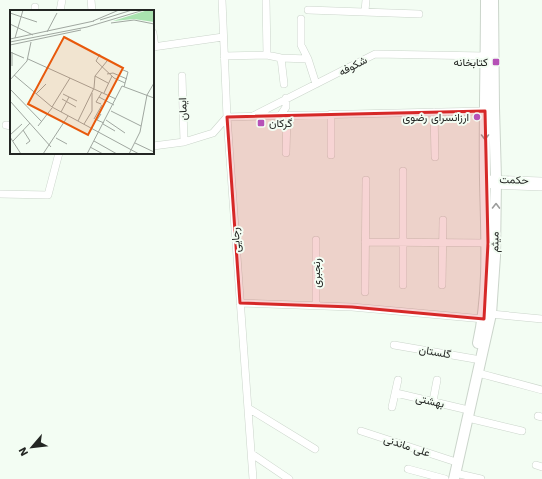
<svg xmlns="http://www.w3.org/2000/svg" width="542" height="479" viewBox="0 0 542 479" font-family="'Work Sans',Vazirmatn,sans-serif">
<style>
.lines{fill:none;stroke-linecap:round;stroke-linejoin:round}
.minor-casing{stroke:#cbd5cb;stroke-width:8}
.secondary-casing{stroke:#cbd5cb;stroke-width:12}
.minor{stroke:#fff;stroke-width:7}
.secondary{stroke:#fff;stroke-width:10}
.oneway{stroke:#9c9d9c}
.marked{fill:#d62828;fill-opacity:0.2;stroke:#d62828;stroke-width:3;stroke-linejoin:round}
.poi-dot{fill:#b651b7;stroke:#f3fdf3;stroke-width:1.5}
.labels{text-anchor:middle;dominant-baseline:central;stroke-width:4;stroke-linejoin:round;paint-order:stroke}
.poi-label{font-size:11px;fill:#232623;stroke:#f3fdf3;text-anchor:end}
.street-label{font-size:11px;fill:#232623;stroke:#f3fdf3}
.inset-road{fill:none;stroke:#a0a7a0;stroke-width:1}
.view{fill:#e8590c;fill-opacity:0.15;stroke:#e8590c;stroke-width:2}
.inset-edge{fill:none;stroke:#232623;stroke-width:2}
</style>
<rect width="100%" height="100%" fill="#f3fdf3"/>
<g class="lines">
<g class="minor-casing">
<path id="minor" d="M91 0 92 11
M222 0 227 117 253 479
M266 0 267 55
M35 7V11
M308 10 419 14
M60 11 62 0
M365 11 366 0
M153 33 155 47
M153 47 223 37
M224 56 267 55 281 58 308 59 301 45V19
M281 58 284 84
M308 59 316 84
M182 76 184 142
M434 112 435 157
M331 114V155
M253 116 375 54 486 56
M280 116 286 107V98
M227 117 485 111
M6 125 11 126
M153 146 184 142 213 133 227 117
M286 153 287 116
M403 171V285
M485 179 542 181
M492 185 542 187
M0 194 48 195 59 153
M365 242 488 243
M442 285 443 220
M365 292 366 180
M240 303 352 307 484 319
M316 305V240
M491 314 542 319
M394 345 475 359
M478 373 542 390
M396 393 464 409
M433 401 437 380
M392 407 398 380
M248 408 315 449
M538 416 542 417
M468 418 522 431
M361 431 453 461
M252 454 289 479
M536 465 542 467
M408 469 445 479
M455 473 481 479"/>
</g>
<g class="secondary-casing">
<path id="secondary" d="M478 343C490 289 486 234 485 180 484 120 486 60 486 0
M454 479 491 314 495 256 496 179 494 108 493 0"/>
</g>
<use href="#minor" class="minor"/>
<use href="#secondary" class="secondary"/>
</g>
<defs><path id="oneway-chevron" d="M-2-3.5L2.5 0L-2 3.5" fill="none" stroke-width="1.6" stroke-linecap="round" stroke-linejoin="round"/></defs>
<g class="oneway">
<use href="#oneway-chevron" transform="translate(485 137) rotate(90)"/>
<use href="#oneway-chevron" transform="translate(496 206) rotate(-89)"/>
</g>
<path class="marked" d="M485 111 488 243 484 319 352 307 240 303 227 117Z"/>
<g class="poi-dot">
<rect x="492" y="58" width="8" height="8" rx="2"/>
<circle cx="477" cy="117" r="4"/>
<rect x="257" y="119" width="8" height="8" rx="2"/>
</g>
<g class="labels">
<g class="poi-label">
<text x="488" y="62">کتابخانه</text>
<text x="469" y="117">ارزانسرای رضوی</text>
<text x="269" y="123" text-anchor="start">گرکان</text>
</g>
<g class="street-label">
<text transform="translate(353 66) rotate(-27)">شکوفه</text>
<text transform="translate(183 109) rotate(-92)">ایمان</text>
<text transform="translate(514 180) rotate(2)">حکمت</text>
<text transform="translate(236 240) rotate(-94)">رجایی</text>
<text transform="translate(495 242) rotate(-89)">میثم</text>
<text transform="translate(316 273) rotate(-90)">رنجبری</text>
<text transform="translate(435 352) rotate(10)">گلستان</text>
<text transform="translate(430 401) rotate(13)">بهشتی</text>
<text transform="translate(407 446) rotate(18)">علی ماندنی</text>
</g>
</g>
<g transform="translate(10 10)">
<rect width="144" height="144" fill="#f3fdf3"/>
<path d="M138 0H144V12L124 9 103 11Z" fill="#a9e2af"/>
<path class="inset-road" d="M0 3 27 12M90 10 122 0M83 11 109 0M101 13 124 10 144 14M0 14 23 25M37 22 47 3M5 28 13 0M0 29 84 11M0 32 77 17 134 0M0 35 71 20M0 42 14 48M90 44 86 51 104 68 115 73M18 49 106 89M2 56V42M113 60 118 62 114 77M97 64 103 63 117 69M4 65 42 97 129 144M85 66 98 73M0 70 17 51 21 32M84 78 85 66 97 51M0 79 32 112M94 83 102 66M26 84 36 74M53 84 67 91M89 87 104 95M52 89 66 97M0 91 41 137M91 94 86 92 92 82M42 97 60 68M101 101 131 116M51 102 59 87M91 104 87 110 94 113M84 109 92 95M96 110 115 123M68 111 84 78M74 114 82 101V83M93 114 105 121M28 116 42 98M13 120 20 131 16 134M0 125 12 114M0 127 11 144M46 128 57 134M3 131 20 113M84 131 107 144M125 133 144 142M80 137 93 144M33 144 58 106M77 144 112 76 144 88M119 144 130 122 137 85 144 73"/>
<path class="view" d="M54 27 113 58 78 125 18 94Z"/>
<rect width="144" height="144" class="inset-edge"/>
</g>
<g transform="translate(32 447) rotate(242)" stroke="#f3fdf3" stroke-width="3" paint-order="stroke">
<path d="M0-3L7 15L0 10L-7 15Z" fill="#232623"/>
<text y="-6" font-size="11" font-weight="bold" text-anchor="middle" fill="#232623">N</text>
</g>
</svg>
